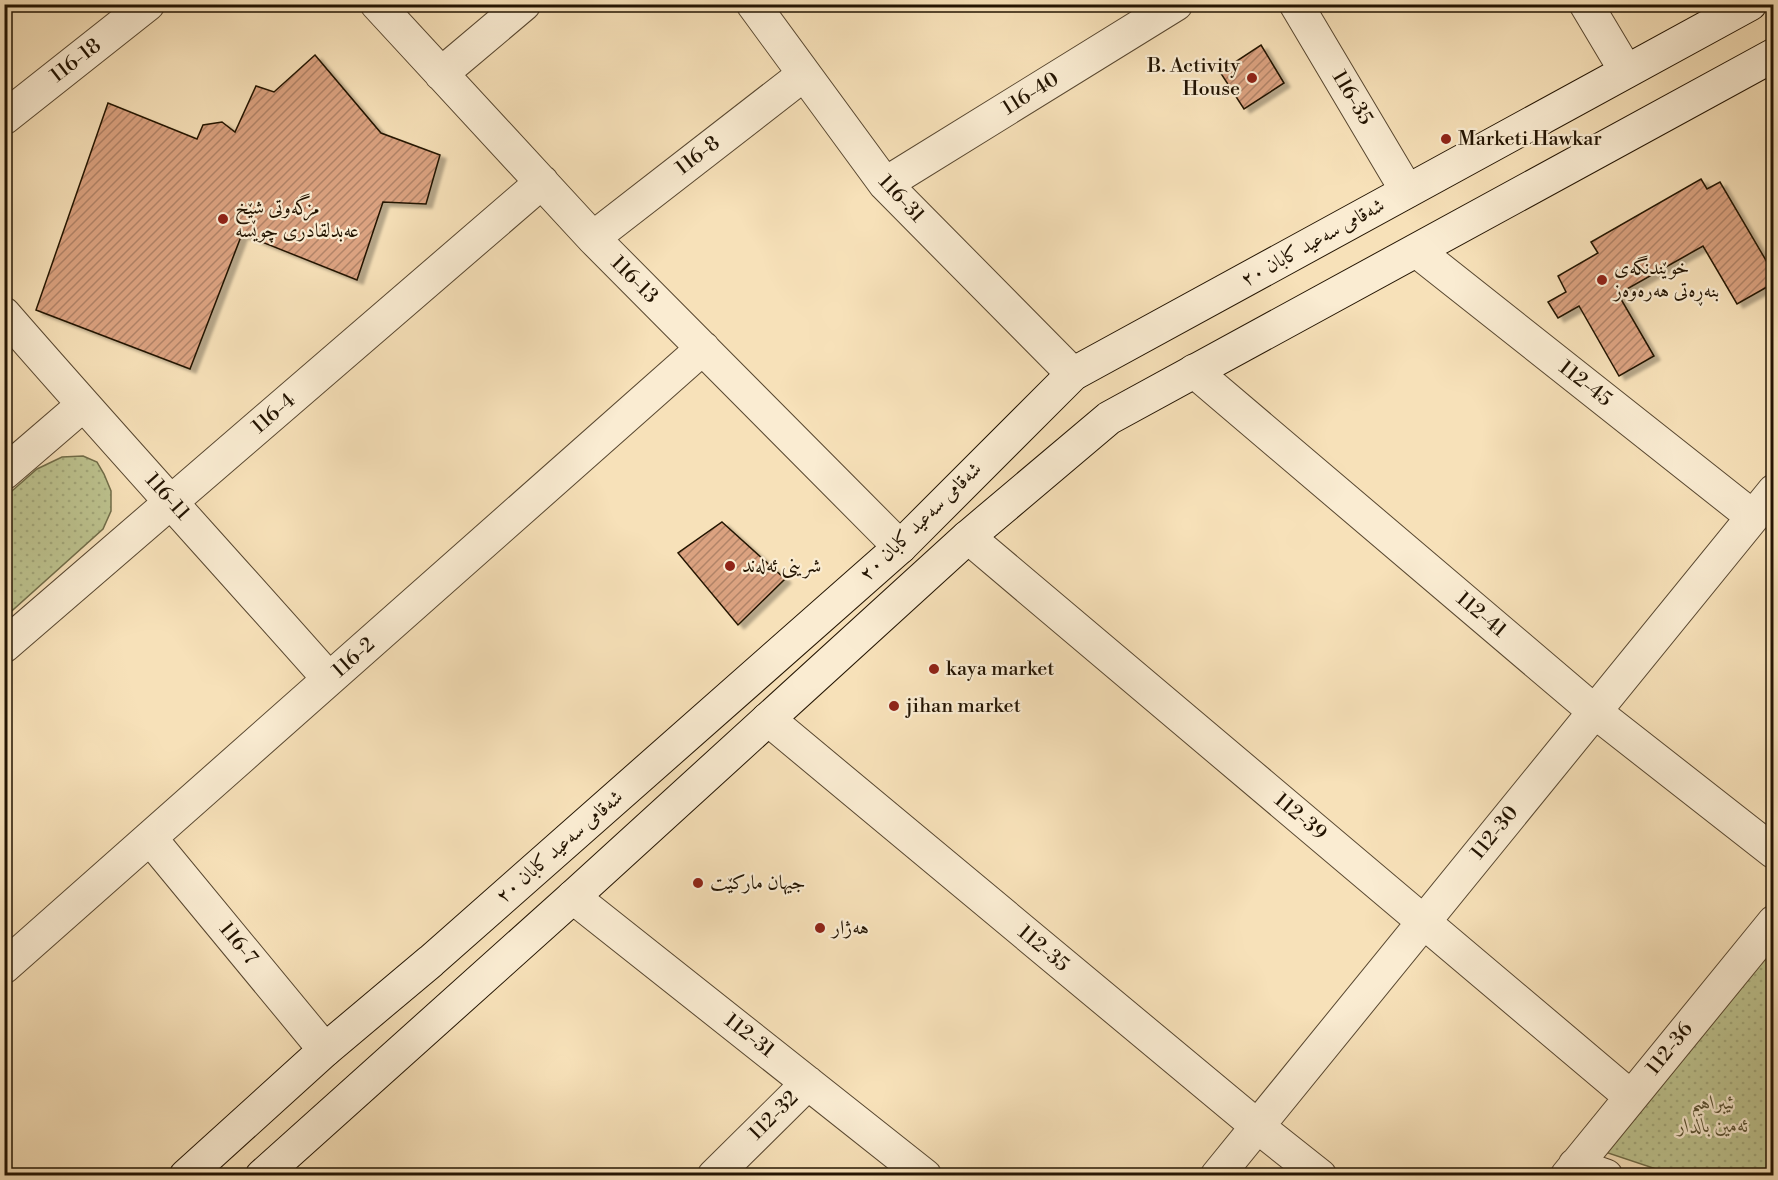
<svg xmlns="http://www.w3.org/2000/svg" width="1778" height="1180" viewBox="0 0 1778 1180" font-family="'Libre Bodoni',Amiri,serif">
<style>
.green{fill:url(#green-dots);stroke:#706c48;stroke-width:1.5}
.building{fill:url(#building-hatch);stroke:#231402;stroke-width:1.5;filter:url(#shadow)}
.lines{fill:none;stroke-linecap:round;stroke-linejoin:round}
.minor-casing{stroke:#584730;stroke-width:35}
.secondary-casing{stroke:#231402;stroke-width:35}
.minor{stroke:#faecd2;stroke-width:33}
.secondary{stroke:#faecd2;stroke-width:33}
.poi-dot{fill:#8f2418;stroke:#faecd2;stroke-width:2}
.labels{text-anchor:middle;dominant-baseline:central;stroke-width:4.5;stroke-linejoin:round;paint-order:stroke}
.street-label{font-size:20px;fill:#231402;stroke:#faecd2}
.poi-label{font-size:20px;fill:#231402;stroke:#faecd2;text-anchor:start}
.park-label{font-size:20px;font-style:italic;fill:#595133;stroke:#faecd2}
</style>
<defs>
<pattern id="green-dots" width="8" height="8" patternUnits="userSpaceOnUse" patternTransform="scale(1.5)"><rect width="8" height="8" fill="#bdc38f"/><path d="M2 2h.1M6 6h.1" fill="none" stroke="#a2a77a" stroke-width="1.8" stroke-linecap="round"/></pattern>
<pattern id="building-hatch" width="6" height="6" patternUnits="userSpaceOnUse" patternTransform="scale(1.5)"><rect width="6" height="6" fill="#dba280"/><path d="M-1 1l2-2M0 6l6-6M5 7l2-2" fill="none" stroke="#b18367"/></pattern>
<filter id="shadow"><feDropShadow dx="6" dy="4" stdDeviation="1.5" flood-color="#0004"/></filter>
</defs>
<rect width="100%" height="100%" fill="#f7e1b9"/>
<filter id="stains"><feTurbulence type="fractalNoise" baseFrequency=".00333" numOctaves="4"/><feColorMatrix values="0 0 0 0 .2 0 0 0 0 .09 0 0 0 0 .02 0 0 0 .5 -.17"/></filter>
<radialGradient id="worn" r=".72"><stop offset=".6" stop-color="#630" stop-opacity="0"/><stop offset="1" stop-color="#630" stop-opacity=".3"/></radialGradient>
<path class="green" d="M83 456 97 462 104 474 111 491V511L103 529 5 617V497L37 469 62 457Z
M1773 945V1175H1674L1602 1151Z"/>
<path class="building" d="M1261 45 1284 83 1244 109 1220 72Z
M315 55 381 133 440 155 426 204 383 202 357 280 242 234 190 369 36 310 108 103 197 139 203 125 222 122 235 132 256 86 274 92Z
M1701 179 1707 189 1720 182 1774 274V283L1737 304 1703 246 1618 294 1654 356 1619 376 1579 306 1558 318 1548 302 1566 292 1558 276 1598 253 1591 242Z
M722 522 785 579 738 625 678 553Z"/>
<g class="lines">
<g class="minor-casing">
<path id="minor" d="M377 4 593 238 900 547
M753 4 885 184 1073 374
M1296 4 1407 191
M1586 4 1626 71
M441 74 524 4
M4 118 148 4
M885 184 1176 4
M593 238 803 75
M1417 251 1753 517
M4 314C111 437 221 557 329 679
M1194 371 1594 711 1774 852
M4 473 83 405
M968 537 1631 1097
M4 646 542 182
M768 719 1257 1126 1320 1176
M150 838 325 1050
M573 897 925 1176
M4 967 703 348
M1575 1165 1606 1176
M714 1176 808 1083
M1217 1176 1774 491
M1567 1176 1774 922"/>
</g>
<g class="secondary-casing">
<path id="secondary" d="M186 1176 325 1050 431 961 900 547 1073 374 1750 4
M262 1176 573 897 968 537 1109 418 1774 55"/>
</g>
<use href="#minor" class="minor"/>
<use href="#secondary" class="secondary"/>
</g>
<g class="poi-dot">
<circle cx="1252" cy="78" r="6"/>
<circle cx="1446" cy="139" r="6"/>
<circle cx="223" cy="219" r="6"/>
<circle cx="1602" cy="280" r="6"/>
<circle cx="730" cy="566" r="6"/>
<circle cx="934" cy="669" r="6"/>
<circle cx="894" cy="706" r="6"/>
<circle cx="698" cy="883" r="6"/>
<circle cx="820" cy="928" r="6"/>
</g>
<g class="labels">
<g class="street-label">
<text transform="translate(76 61) rotate(-38)">116-18</text>
<text transform="translate(1031 94) rotate(-32)">116-40</text>
<text transform="translate(1352 98) rotate(59)">116-35</text>
<text transform="translate(698 156) rotate(-38)">116-8</text>
<text transform="translate(901 199) rotate(47)">116-31</text>
<text transform="translate(1313 243) rotate(-29)">شەقامی سەعید کابان ٢٠</text>
<text transform="translate(634 280) rotate(45)">116-13</text>
<text transform="translate(1585 384) rotate(38)">112-45</text>
<text transform="translate(274 414) rotate(-41)">116-4</text>
<text transform="translate(167 497) rotate(48)">116-11</text>
<text transform="translate(921 522) rotate(-44)">شەقامی سەعید کابان ٢٠</text>
<text transform="translate(1481 615) rotate(40)">112-41</text>
<text transform="translate(354 658) rotate(-42)">116-2</text>
<text transform="translate(1300 817) rotate(40)">112-39</text>
<text transform="translate(1495 833) rotate(-51)">112-30</text>
<text transform="translate(560 847) rotate(-41)">شەقامی سەعید کابان ٢٠</text>
<text transform="translate(238 944) rotate(51)">116-7</text>
<text transform="translate(1043 949) rotate(40)">112-35</text>
<text transform="translate(749 1036) rotate(38)">112-31</text>
<text transform="translate(1670 1049) rotate(-51)">112-36</text>
<text transform="translate(774 1116) rotate(-45)">112-32</text>
</g>
<g class="poi-label">
<text x="1240" y="66" text-anchor="end">B. Activity<tspan x="1240" dy="23">House</tspan></text>
<text x="1458" y="139">Marketi Hawkar</text>
<text x="235" y="208">مزگەوتی شێخ<tspan x="235" dy="23">عەبدلقادری چوێسە</tspan></text>
<text x="1614" y="268">خوێندنگەی<tspan x="1614" dy="23">بنەڕەتی هەرەوەز</tspan></text>
<text x="742" y="566">شرینی ئەلەند</text>
<text x="946" y="669">kaya market</text>
<text x="906" y="706">jihan market</text>
<text x="710" y="883">جیهان مارکێت</text>
<text x="832" y="928">هەژار</text>
</g>
<g class="park-label">
<text x="1713" y="1103">ئیبراهیم<tspan x="1713" dy="23">ئەمین بالدار</tspan></text>
</g>
</g>
<rect width="1778" height="1180" fill="none" stroke="#f7e1b9" stroke-width="24"/>
<rect x="6" y="6" width="1766" height="1168" fill="none" stroke="#231402" stroke-width="3"/>
<rect x="12" y="12" width="1754" height="1156" fill="none" stroke="#231402" stroke-width="1.5"/>
<rect width="100%" height="100%" filter="url(#stains)"/>
<rect width="100%" height="100%" fill="url(#worn)"/>
</svg>
